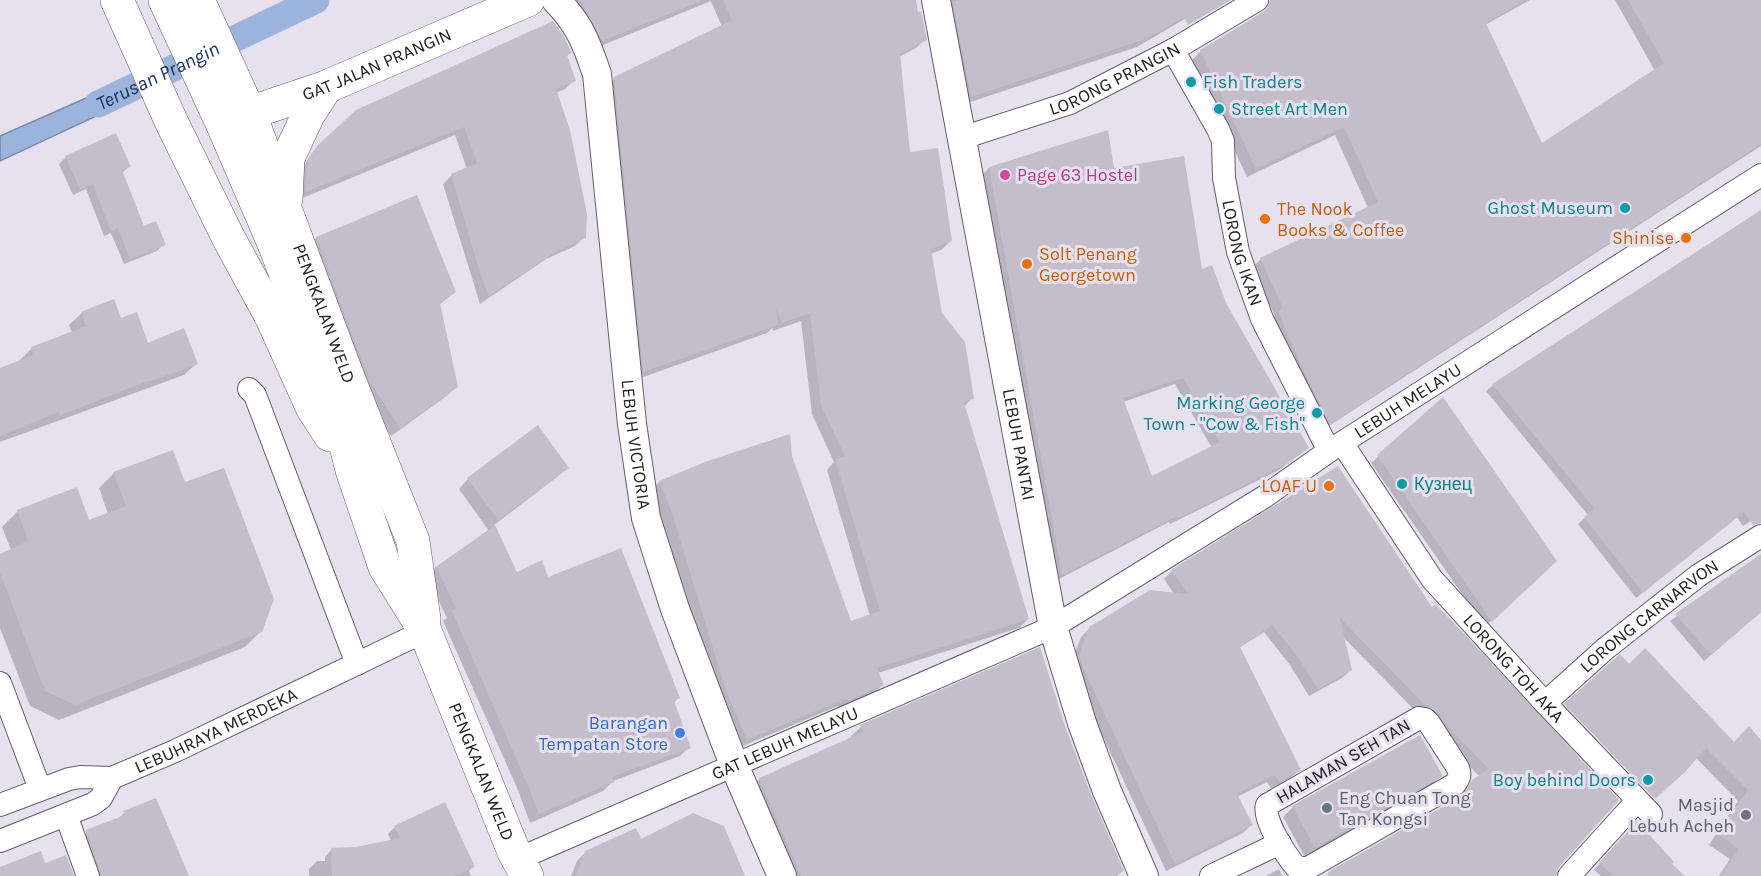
<svg xmlns="http://www.w3.org/2000/svg" width="1761" height="876" viewBox="0 0 1761 876" font-family="Karla,sans-serif">
<style>
.water{fill:#9cb4db;stroke:#7788a4;stroke-width:1.5}
.shadow{fill:#0003;fill-rule:evenodd}
.lines{fill:none;stroke-linecap:round;stroke-linejoin:round}
.canal{stroke:#9cb4db;stroke-width:27}
.building{fill:#c4becc;fill-rule:evenodd}
.minor-casing{stroke:#635e6a;stroke-width:24}
.tertiary-casing{stroke:#635e6a;stroke-width:30}
.primary-casing{stroke:#635e6a;stroke-width:34}
.minor{stroke:#fff;stroke-width:22}
.tertiary{stroke:#fff;stroke-width:28}
.primary{stroke:#fff;stroke-width:33}
.culture-dot{fill:#0f9aa8;stroke:#e7e0ef;stroke-width:2}
.hotel-dot{fill:#d1479c;stroke:#e7e0ef;stroke-width:2}
.food-dot{fill:#e8710a;stroke:#e7e0ef;stroke-width:2}
.shop-dot{fill:#3f7fe0;stroke:#e7e0ef;stroke-width:2}
.worship-dot{fill:#6b7280;stroke:#e7e0ef;stroke-width:2}
.labels{text-anchor:middle;dominant-baseline:central;stroke-width:6;stroke-linejoin:round;paint-order:stroke}
.street-label{font-size:18px;fill:#222025;stroke:#e7e0ef}
.culture-label{font-size:18px;fill:#0d838f;stroke:#e7e0ef;text-anchor:start}
.hotel-label{font-size:18px;fill:#b23c85;stroke:#e7e0ef;text-anchor:start}
.food-label{font-size:18px;fill:#c56008;stroke:#e7e0ef;text-anchor:start}
.shop-label{font-size:18px;fill:#366cbe;stroke:#e7e0ef;text-anchor:end}
.worship-label{font-size:18px;fill:#5b616d;stroke:#e7e0ef;text-anchor:start}
.water-label{font-size:20px;font-style:italic;fill:#163262;stroke:#e7e0ef}
</style>
<rect width="100%" height="100%" fill="#e7e0ef"/>
<path class="water" d="M127 80 135 98 0 161V136Z"/>
<path class="shadow" d="M577 0H914L925 39 916 48 899 57 909 153 951 241 941 250 930 254 941 313 972 398 964 407 1028 619 1019 628 878 673 882 685 873 694 839 709 838 706 738 748 717 697 662 520 651 491 659 482 790 456 850 623 870 616 827 470 834 462 812 414 801 321 773 331 772 328 767 333 635 380 606 87 615 78 722 27 711 1 593 49 570 6Z
M946 0H1217L1137 47 961 105Z
M1283 0H1530L1485 25 1542 145 1655 71 1615 0H1761V146L1321 431 1270 321 1275 316 1252 268 1261 259 1368 208 1335 135 1247 177 1192 60 1201 51Z
M570 53 566 57 574 80 565 89 556 93 584 237 575 246 546 259 480 304 443 184 452 175 467 169 455 135 298 200 301 168 319 146Z
M115 135 129 166 122 173 143 228 164 244 157 251 124 264 111 233 104 236 86 189 73 195 59 164 66 157Z
M989 168 1201 271 1225 304 1307 448 1279 470 1170 524 1169 522 1055 581 982 175ZM1175 384 1212 448 1151 478 1123 402Z
M1761 212V514L1743 526 1737 517 1636 598 1578 524 1588 515 1486 391 1493 385Z
M316 238 455 292 439 305 456 386 448 395 391 436 361 389 308 247Z
M82 313 120 320 147 344 197 363 184 375 0 442V370L19 361 32 348 72 333 69 325Z
M1443 399 1555 560 1485 627 1371 463Z
M567 467 557 477 494 525 517 574 547 579 678 698 673 704 689 747 680 756 613 781 603 791 530 823 518 790 443 621 447 618 427 576 436 567 489 531 459 489 468 479Z
M1338 468 1558 866 1554 876H1326L1458 800 1464 790 1480 777 1343 637 1351 670 1342 678 1309 696 1290 665 1264 632 1239 648 1299 770 1291 778 1271 789 1267 782 1237 797 1251 825 1243 833 1166 871 1075 677 1071 664 1081 637 1090 628 1174 594 1164 579 1172 571Z
M114 473 184 484 261 631 245 647 59 720 30 706 0 628V555L11 550 2 527 18 511 88 522 108 514 99 488Z
M1761 555V612L1704 661 1670 621Z
M1040 649 1065 729 1090 797 1122 871 1117 876H789L750 788 760 779 852 738 851 736 861 727Z
M1629 666 1733 744 1761 742V876H1719L1730 859 1709 845 1738 801 1696 758Z
M1564 706 1654 800 1644 808 1555 715Z
M1441 775 1431 785 1305 857 1283 817 1293 807Z
M124 813 187 876H94L80 838 87 832 117 820Z
M395 827 473 866 469 871 471 876H309V869L317 861H325V857L332 849H356L391 841 388 834Z
M1631 829 1670 864 1683 876H1601L1594 870Z
M640 841 743 876H571L577 861 586 852Z
M1279 869 1282 876H1266Z"/>
<g class="lines">
<path class="canal" id="s1" d="M98 104 316 0"/>
</g>
<path class="building" d="M580 0H701V1L602 41Z
M723 0H916L918 12 921 11 927 40 900 54 910 152 938 148 952 241 931 249 942 313 965 342 974 399 964 402 1029 619 877 668 884 685 848 701 847 698 747 740 725 688 671 510 659 481 708 461 790 434 792 456 851 621 880 611 835 459 845 456 821 405 810 313 782 323 776 309 778 325 643 372 614 77 732 20Z
M961 0H1231L1188 25 1184 17 1148 38 971 97 953 2Z
M1270 0H1525L1486 23 1542 143 1664 63 1628 0H1761V144L1330 424 1303 370 1278 311 1283 308 1260 258 1378 202 1344 127 1256 169 1200 50 1264 12 1268 7Z
M553 21 563 35 572 53 567 55 576 81 556 89 570 130 587 214 586 238 557 251 489 296 480 273 451 174 477 163 464 127 306 192V171L309 157 318 145 356 110Z
M1108 130 1114 168 1184 156 1202 269 1212 265 1226 303 1309 448 1288 463 1178 518 1177 516 1062 575 989 167ZM1183 378 1220 442 1152 476 1123 398Z
M116 133 131 167 122 170 144 226 156 221 166 245 130 259 118 228 111 231 93 184 80 189 65 156Z
M417 195 456 292 440 303 458 387 400 428 369 380 316 237Z
M1761 210V523L1753 525 1744 512 1643 593 1584 517 1594 508 1492 384Z
M114 299 121 318 137 312 148 343 184 328 198 364 148 382V381L60 415 59 412 0 436V368L33 355 31 347 86 326 81 312Z
M1443 397 1557 561 1492 622 1377 455Z
M538 425 569 468 498 520 467 478Z
M173 450 185 482 224 468 274 599 262 632 75 705 45 691 0 573V554L28 541 17 510 77 487 89 520 126 506 113 472Z
M1338 466 1432 607 1435 604 1457 626 1619 800 1559 867 1556 876H1330L1328 872 1462 796 1472 780 1489 769 1449 728 1439 714 1426 706 1340 618 1352 670 1318 689 1298 657 1272 625 1240 647 1301 770 1279 782 1275 775 1237 794 1253 825 1175 864 1083 668 1079 655 1089 627 1150 590 1188 594 1171 570Z
M495 525 517 572 542 560 548 577 621 548 680 698 674 701 691 748 612 777 614 782 539 814 526 781 452 611 456 608 436 567Z
M1761 554V612L1711 655 1675 614Z
M1040 647 1066 729 1092 797 1124 871 1114 876H801L759 778 863 732 860 725Z
M1645 648 1734 742 1749 726 1761 740V876H1721L1739 849 1718 834 1748 790 1706 748 1685 772 1655 799 1564 704 1620 654 1629 664Z
M1420 735 1443 776 1315 848 1292 806Z
M156 798 189 876H101L86 830 125 815 123 811Z
M445 802 475 867 455 876H332L331 848 356 847 400 838 394 826Z
M693 813 724 826 745 876H576L585 851 636 828 641 839Z
M1637 821 1674 862 1672 864 1685 876H1614L1599 863Z
M41 851 45 863 66 855 74 876H0V867Z"/>
<g class="lines">
<g class="minor-casing">
<g id="minor">
<path id="s2" d="M1173 50 1218 129 1223 141 1224 178 1238 252 1262 319 1329 451"/>
<path id="s3" d="M962 138 1070 103 1173 50 1257 0"/>
<path d="M249 389 255 395 357 664"/>
<path id="s4" d="M1342 443 1432 579 1545 703 1651 814"/>
<path d="M0 683 40 789"/>
<path id="s5" d="M1545 703 1605 649 1699 575 1761 536"/>
<path d="M1419 718 1425 719 1429 723 1458 768C1461 775 1459 778 1455 784L1308 868H1297C1287 857 1262 819 1267 805Z"/>
<path id="s6" d="M0 805 69 779 80 777 112 778 175 751 425 631"/>
<path d="M66 815 88 876"/>
<path d="M0 841 93 804 101 798 112 778"/>
<path id="s7" d="M518 859 1053 627 1264 497 1329 451 1761 175"/>
<path d="M1211 876 1280 843"/>
<path d="M1569 876 1637 801"/>
</g>
</g>
<g class="tertiary-casing">
<g id="tertiary">
<path id="s8" d="M556 0C580 25 586 42 597 74L632 424 646 518 675 609 734 765 782 876"/>
<path id="s9" d="M936 0 1053 627 1082 723 1107 791 1144 876"/>
</g>
</g>
<g class="primary-casing">
<g id="primary">
<path d="M117 0 171 121 229 239 272 318 312 407 330 435"/>
<path id="s10" d="M165 0 222 123 275 246 337 410 352 470 385 567 425 631 514 852 527 876"/>
<path id="s11" d="M198 0 249 112 346 372 413 541 424 619"/>
<path id="s12" d="M229 120 326 87 528 0"/>
<path d="M286 199 288 158 308 115 326 87"/>
</g>
</g>
<use href="#minor" class="minor"/>
<use href="#tertiary" class="tertiary"/>
<use href="#primary" class="primary"/>
</g>
<g class="culture-dot">
<circle cx="1191" cy="82" r="6"/>
<circle cx="1219" cy="109" r="6"/>
<circle cx="1625" cy="208" r="6"/>
<circle cx="1317" cy="413" r="6"/>
<circle cx="1402" cy="484" r="6"/>
<circle cx="1648" cy="780" r="6"/>
</g>
<circle class="hotel-dot" cx="1005" cy="175" r="6"/>
<g class="food-dot">
<circle cx="1265" cy="219" r="6"/>
<circle cx="1686" cy="238" r="6"/>
<circle cx="1027" cy="264" r="6"/>
<circle cx="1329" cy="486" r="6"/>
</g>
<circle class="shop-dot" cx="680" cy="733" r="6"/>
<g class="worship-dot">
<circle cx="1327" cy="808" r="6"/>
<circle cx="1746" cy="815" r="6"/>
</g>
<g class="labels">
<g class="street-label">
<text stroke="none"><textPath href="#s12" startOffset="158">GAT JALAN PRANGIN</textPath></text>
<text stroke="none"><textPath href="#s3" startOffset="164">LORONG PRANGIN</textPath></text>
<text stroke="none"><textPath href="#s2" startOffset="218">LORONG IKAN</textPath></text>
<text stroke="none"><textPath href="#s11" startOffset="338">PENGKALAN WELD</textPath></text>
<text stroke="none"><textPath href="#s7" startOffset="1004">LEBUH MELAYU</textPath></text>
<text stroke="none"><textPath href="#s8" startOffset="458">LEBUH VICTORIA</textPath></text>
<text stroke="none"><textPath href="#s9" startOffset="452">LEBUH PANTAI</textPath></text>
<text stroke="none"><textPath href="#s5" startOffset="136">LORONG CARNARVON</textPath></text>
<text stroke="none"><textPath href="#s4" startOffset="284">LORONG TOH AKA</textPath></text>
<text stroke="none"><textPath href="#s6" startOffset="231">LEBUHRAYA MERDEKA</textPath></text>
<text stroke="none"><textPath href="#s7" startOffset="291">GAT LEBUH MELAYU</textPath></text>
<text transform="translate(1343 761) rotate(-30)">HALAMAN SEH TAN</text>
<text stroke="none"><textPath href="#s10" startOffset="836">PENGKALAN WELD</textPath></text>
</g>
<g class="culture-label">
<text x="1203" y="82">Fish Traders</text>
<text x="1231" y="109">Street Art Men</text>
<text x="1613" y="208" text-anchor="end">Ghost Museum</text>
<text x="1305" y="403" text-anchor="end">Marking George<tspan x="1305" dy="21">Town - "Cow &amp; Fish"</tspan></text>
<text x="1414" y="484">Кузнец</text>
<text x="1636" y="780" text-anchor="end">Boy behind Doors</text>
</g>
<g class="hotel-label">
<text x="1017" y="175">Page 63 Hostel</text>
</g>
<g class="food-label">
<text x="1277" y="209">The Nook<tspan x="1277" dy="21">Books &amp; Coffee</tspan></text>
<text x="1674" y="238" text-anchor="end">Shinise</text>
<text x="1039" y="254">Solt Penang<tspan x="1039" dy="21">Georgetown</tspan></text>
<text x="1317" y="486" text-anchor="end">LOAF U</text>
</g>
<g class="shop-label">
<text x="668" y="723">Barangan<tspan x="668" dy="21">Tempatan Store</tspan></text>
</g>
<g class="worship-label">
<text x="1339" y="798">Eng Chuan Tong<tspan x="1339" dy="21">Tan Kongsi</tspan></text>
<text x="1734" y="805" text-anchor="end">Masjid<tspan x="1734" dy="21">Lebuh Acheh</tspan></text>
</g>
<g class="water-label">
<text stroke="none"><textPath href="#s1" startOffset="66">Terusan Prangin</textPath></text>
</g>
</g>
</svg>
